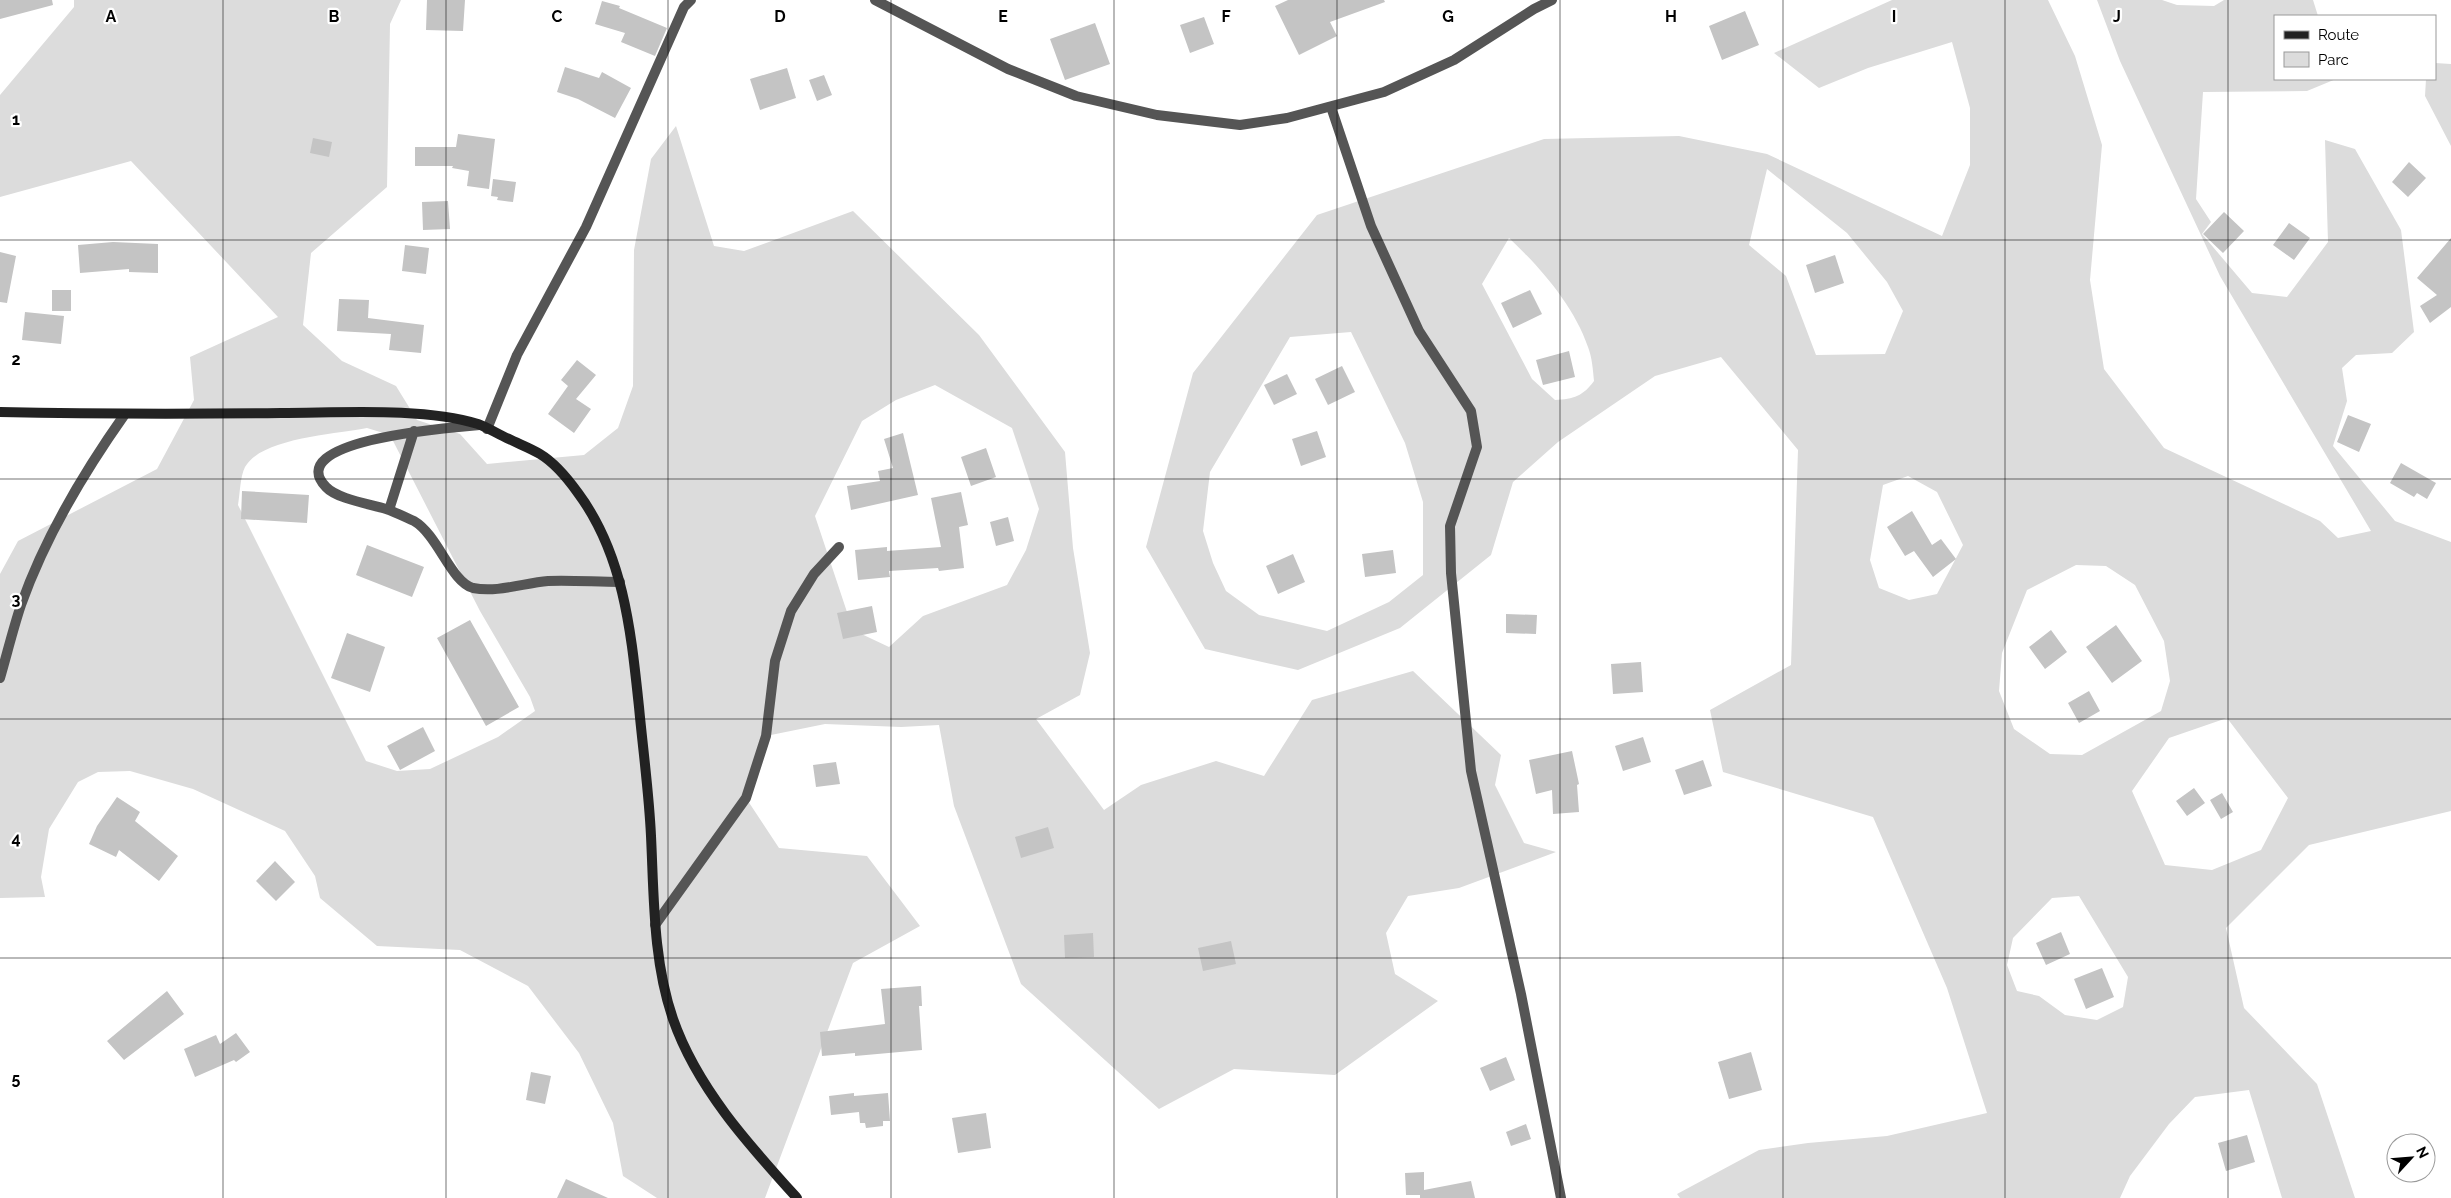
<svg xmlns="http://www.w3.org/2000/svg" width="2451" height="1198" viewBox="0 0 2451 1198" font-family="Raleway,sans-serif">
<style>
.green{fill:#dcdcdc;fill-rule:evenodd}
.building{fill:#c4c4c4}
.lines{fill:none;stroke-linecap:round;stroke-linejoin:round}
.street{stroke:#555;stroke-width:10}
.secondary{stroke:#222;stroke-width:10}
.grid{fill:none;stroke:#000;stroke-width:1;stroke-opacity:0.55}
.grid-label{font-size:16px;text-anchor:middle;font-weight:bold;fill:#000;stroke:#fff;stroke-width:4.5;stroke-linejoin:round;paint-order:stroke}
</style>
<rect width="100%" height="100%" fill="#fff"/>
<path class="green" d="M74 0H401L390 24 387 187 311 253 303 325 342 361 396 386 417 420 460 434 487 464 584 455 618 428 633 386 634 250 651 159 676 126 714 246 744 251 853 211 979 335 1065 452 1073 548 1090 653 1080 695 1036 719 1104 810 1141 785 1216 761 1264 776 1312 700 1413 671 1501 755 1495 785 1524 843 1556 852 1459 888 1408 896 1386 933 1395 974 1438 1001 1335 1075 1234 1069 1159 1109 1021 984 954 806 939 725 901 727 825 724 766 736 746 798 779 848 867 856 920 926 853 963 765 1198H657L623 1176 613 1123 579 1053 528 986 460 950 377 946 320 898 315 876 285 831 193 789 130 771 98 772 78 782 49 829 41 877 45 897 0 898V574L18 541 157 469 194 400 190 357 278 317 131 161 0 197V95L74 7ZM935 385 1012 428 1039 509 1026 550 1007 585 923 616 889 647 853 630 815 516 862 421 896 400ZM367 428 390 435 480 611 530 697 535 711 498 737 430 769 397 771 366 761 238 505C240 494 240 477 245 467 261 438 336 434 367 428Z
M1892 0H2048L2075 56 2102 145 2090 280 2104 369 2164 448 2320 521 2338 538 2371 531 2220 276 2120 61 2097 0H2162L2177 5 2214 6 2224 0H2313L2318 16H2275V79H2336L2307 91 2203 92 2196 199 2211 222 2202 234 2252 293 2287 297 2328 242 2325 140 2355 149 2401 230 2414 332 2392 353 2356 355 2342 368 2347 401 2333 446 2395 521 2451 542V811L2309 845 2226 928 2244 1008 2317 1084 2355 1198H2282L2249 1090 2195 1097 2169 1124 2130 1176 2120 1198H1680L1677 1194 1759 1150 1808 1143 1887 1136 1987 1113 1947 988 1873 817 1723 772 1710 710 1791 665 1798 450 1721 357 1655 376 1558 442 1513 482 1491 555 1400 628 1298 670 1205 649 1146 547 1193 373 1317 215 1544 139 1679 136 1767 154 1942 236 1970 165V108L1952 42 1868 68 1819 88 1774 53ZM1767 169 1847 233 1887 282 1903 311 1885 354 1816 355 1786 276 1749 245ZM1509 238C1541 268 1574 306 1588 347 1592 357 1593 370 1594 381 1583 396 1574 399 1555 400L1532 379 1482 284ZM1351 332 1405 443 1423 502V575L1389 602 1327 631 1259 615 1226 591 1213 563 1203 531 1210 472 1290 337ZM1908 476 1937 492 1963 545 1937 594 1909 600 1879 588 1870 560 1883 485ZM2076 565 2106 566 2135 585 2164 641 2170 681 2161 711 2082 755 2050 754 2014 729 1999 691 2002 653 2027 590ZM2227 718 2288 798 2261 850 2212 870 2165 865 2132 791 2169 738ZM2079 896 2128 977 2123 1007 2097 1020 2065 1015 2039 996 2017 991 2007 965 2013 938 2052 898Z
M2435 63 2451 64V146L2425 96 2426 79H2435Z"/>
<path class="building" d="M0 0H52L53 5 0 19Z
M427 0H465L463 31 426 30Z
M1288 0H1384L1385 2 1330 22 1337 36 1299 55 1275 6Z
M602 1 620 6 619 8 667 28 655 56 621 42 625 33 595 24Z
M1745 11 1759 45 1722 60 1709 26Z
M1204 17 1214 44 1190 53 1180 25Z
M1095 23 1110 64 1065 80 1050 39Z
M565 67 599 78 602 72 631 88 615 118 578 99 557 92Z
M787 68 796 98 760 110 750 79Z
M824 75 832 95 817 101 809 80Z
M458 134 495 139 489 189 467 186 469 171 452 168 453 166H415V147H456Z
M313 138 332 142 329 157 310 153Z
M2409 162 2426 178 2408 197 2392 182Z
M493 179 516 182 513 202 497 200 498 197 491 196Z
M448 201 450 229 423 230 422 202Z
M2224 212 2244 231 2223 253 2203 234Z
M2289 223 2310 238 2294 260 2273 245Z
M2451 238V307L2430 323 2420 306 2437 295 2417 278Z
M113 242 158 244V273L129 272V269L80 273 78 245Z
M405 245 429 248 426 274 402 271Z
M0 252 16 256 7 303 0 302Z
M1835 255 1844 283 1815 293 1806 265Z
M52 290H71V311H52Z
M1530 290 1542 314 1513 328 1501 303Z
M339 299 369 300 368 318 424 325 421 353 389 350 391 334 337 331Z
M25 312 64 316 61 344 22 340Z
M1569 351 1575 377 1543 385 1536 360Z
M577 360 596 375 576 399 591 409 574 433 548 414 568 386 561 380Z
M1342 366 1355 392 1328 405 1315 379Z
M1287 374 1297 394 1274 405 1264 385Z
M2348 415 2371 424 2359 452 2337 442Z
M1317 431 1326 457 1301 466 1292 439Z
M903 433 918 495 851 510 847 486 880 481 878 471 893 468 884 439Z
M986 448 996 477 971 486 961 457Z
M2401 463 2436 483 2427 499 2417 493 2414 497 2390 483Z
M242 491 309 495 307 523 241 519Z
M961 492 968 525 959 527 964 568 939 571 938 568 889 571 890 577 858 580 855 550 887 547V551L941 547 931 498Z
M1912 511 1932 545 1941 539 1956 559 1933 577 1914 551 1905 556 1887 527Z
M1008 517 1014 541 996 546 990 522Z
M367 545 424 567 412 597 356 575Z
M1393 550 1396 573 1365 577 1362 554Z
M1293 554 1305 582 1278 594 1266 566Z
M872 606 877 632 843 639 837 613Z
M1506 614 1537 615 1536 634 1506 633Z
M470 620 519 707 486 726 437 638Z
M2116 625 2142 661 2112 683 2086 647Z
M2051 630 2067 652 2045 669 2029 647Z
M347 633 385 647 370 692 331 678Z
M1641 662 1643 692 1613 694 1611 664Z
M2089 691 2100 711 2079 723 2068 703Z
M423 727 435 751 400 770 387 746Z
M1643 737 1651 762 1623 771 1615 746Z
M1572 751 1579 784 1577 785 1579 812 1553 814 1552 790 1536 794 1529 760Z
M1703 760 1712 786 1684 795 1675 770Z
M836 762 840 784 816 787 813 765Z
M2194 788 2205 803 2187 816 2176 801Z
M2222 793 2233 812 2221 819 2210 800Z
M117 797 140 812 135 821 178 856 159 881 119 850 116 857 89 844 97 826Z
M1048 827 1054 848 1021 858 1015 837Z
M275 861 295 882 276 901 256 881Z
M2061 932 2070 954 2046 965 2036 943Z
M1093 933 1094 957 1065 958 1064 935Z
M1231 941 1236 964 1203 971 1198 948Z
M2102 968 2114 997 2086 1009 2074 979Z
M921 986 922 1006H919L922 1050 855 1056V1053L822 1056 820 1032 885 1024 881 989Z
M167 991 184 1014 124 1060 107 1041Z
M236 1033 250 1052 236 1062 234 1060 195 1077 184 1049 216 1035 220 1044Z
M1751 1052 1762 1090 1729 1099 1718 1062Z
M1506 1057 1515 1080 1490 1091 1480 1068Z
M531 1072 551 1076 545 1104 526 1100Z
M854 1093V1096L888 1093 890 1121H883V1126L866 1128 865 1123H860L859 1112 831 1115 829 1096Z
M986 1113 991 1148 958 1153 952 1118Z
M1526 1124 1531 1139 1511 1146 1506 1132Z
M2247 1135 2255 1162 2226 1171 2218 1143Z
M1424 1172V1190L1471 1181 1475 1198H1420V1195H1406L1405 1173Z
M566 1179 608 1198H557Z"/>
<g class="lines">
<path class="street" d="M875 0 1008 69 1076 96 1157 115 1240 125 1287 118 1384 92 1454 60 1534 9 1552 0
M1331 107 1371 226 1419 331 1471 411 1477 447 1450 526 1451 573 1471 771 1521 994 1561 1198
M479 425C457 427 280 439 326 487 337 499 370 504 386 509 395 512 405 517 414 521 438 535 451 582 473 588 497 593 524 583 548 581 572 580 596 582 620 582
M487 429 517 355 586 227 684 7 691 0
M389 510 414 431
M0 678C7 654 13 629 21 605 45 537 84 472 125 414
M655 925 746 798 766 736 775 661 791 611 814 574 839 547"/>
<path class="secondary" d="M0 412C94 414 187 414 281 413 340 413 422 407 478 424 489 428 499 435 509 439 519 444 530 448 540 454 555 463 568 479 578 493 624 555 631 632 639 707 643 750 649 793 651 836 654 897 653 961 673 1019 697 1088 749 1145 797 1198"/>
</g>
<path class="grid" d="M223 0V1198M446 0V1198M668 0V1198M891 0V1198M1114 0V1198M1337 0V1198M1560 0V1198M1783 0V1198M2005 0V1198M2228 0V1198M0 240H2451M0 479H2451M0 719H2451M0 958H2451"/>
<g class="grid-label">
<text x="111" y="22">A</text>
<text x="334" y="22">B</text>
<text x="557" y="22">C</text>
<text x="780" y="22">D</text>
<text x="1003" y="22">E</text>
<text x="1226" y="22">F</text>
<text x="1448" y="22">G</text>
<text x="1671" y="22">H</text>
<text x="1894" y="22">I</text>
<text x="2117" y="22">J</text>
<text x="16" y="125">1</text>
<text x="16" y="365">2</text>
<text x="16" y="605">3</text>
<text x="16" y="844">4</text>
<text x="16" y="1084">5</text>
</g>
<rect x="2274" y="15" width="162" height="65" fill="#ffffff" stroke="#999999"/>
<rect x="2284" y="31" width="25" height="8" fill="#222222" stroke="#999999"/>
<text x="2318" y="40" font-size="15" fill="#000000">Route</text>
<rect x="2284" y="52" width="25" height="15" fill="#dcdcdc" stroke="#999999"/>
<text x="2318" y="65" font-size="15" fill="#000000">Parc</text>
<g transform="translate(2411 1158) rotate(64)"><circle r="24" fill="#ffffff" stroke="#999999"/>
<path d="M0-4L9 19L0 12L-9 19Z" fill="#000000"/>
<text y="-8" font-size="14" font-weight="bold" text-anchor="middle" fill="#000000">N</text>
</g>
</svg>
